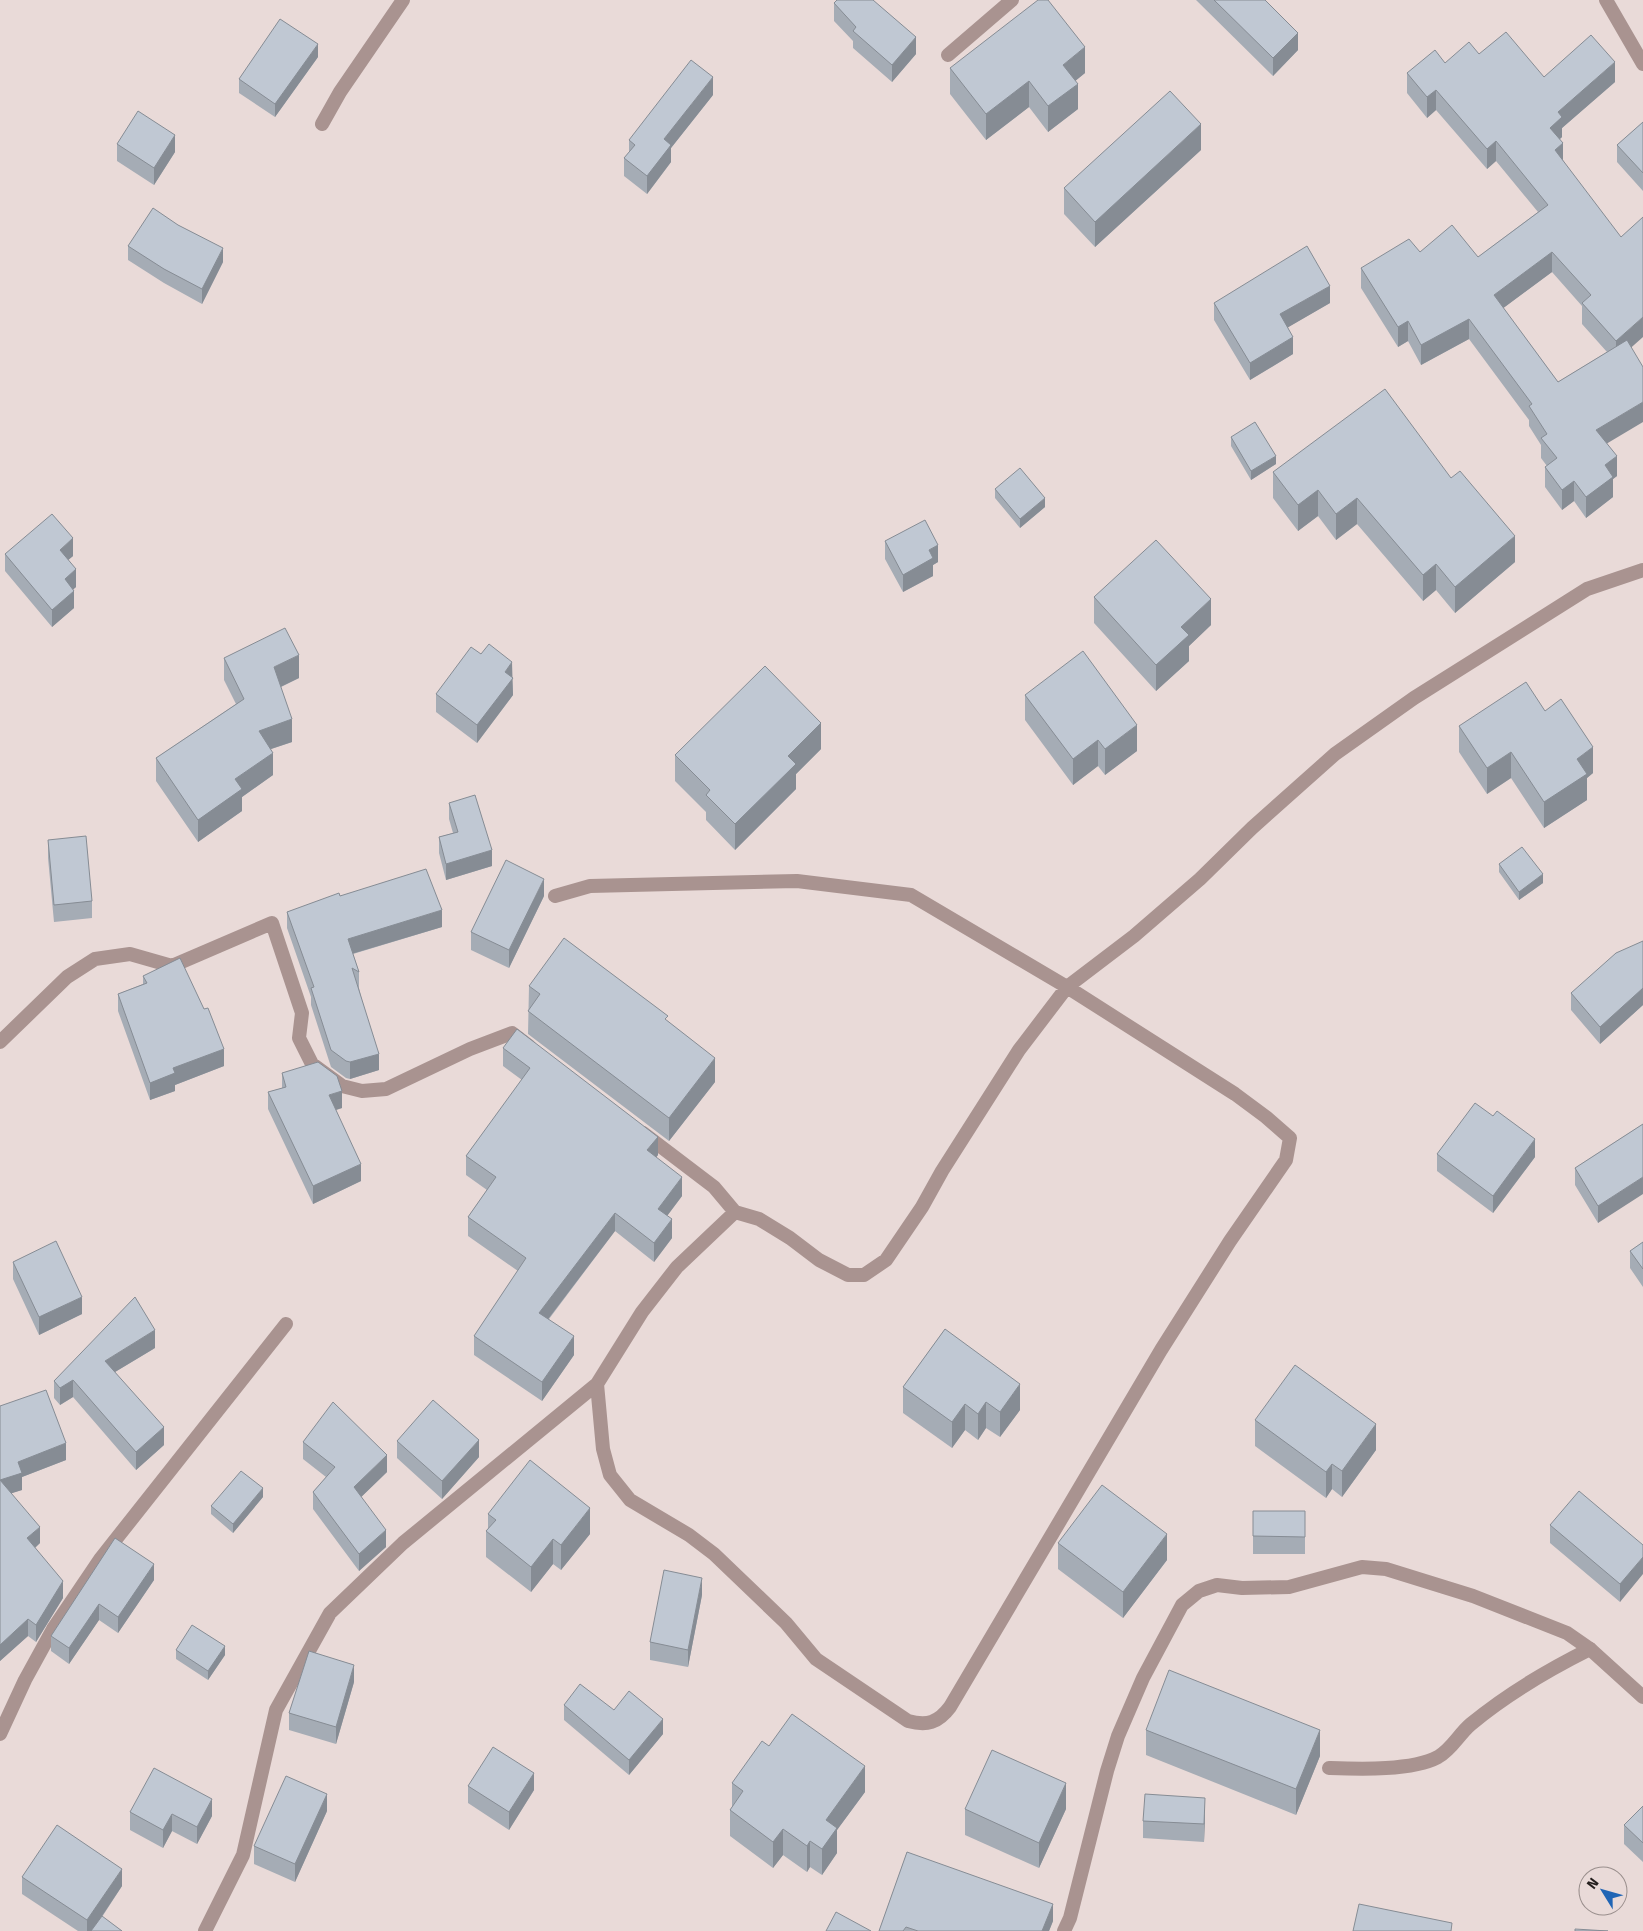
<svg xmlns="http://www.w3.org/2000/svg" width="1643" height="1931" viewBox="0 0 1643 1931" font-family="'Fira Sans',sans-serif">
<style>
.lines{fill:none;stroke-linecap:round;stroke-linejoin:round}
.service{stroke:#a99390;stroke-width:14}
.minor{stroke:#a99390;stroke-width:14}
.wall{fill:#a5acb5;fill-rule:evenodd}
.shaded-wall{fill:#868c94}
.building{fill:#c0c8d3;stroke:#868c94}
</style>
<rect width="100%" height="100%" fill="#e9dad8"/>
<g class="lines">
<path class="service" d="M1329 1768C1359 1769 1412 1771 1438 1757 1452 1749 1459 1734 1471 1724 1507 1694 1548 1670 1590 1649"/>
<path class="minor" d="M1606 0 1643 64
M948 55 1012 0
M322 124 340 92 403 0
M555 896 590 886 797 881 911 895 1067 987 1235 1094 1266 1117 1290 1138 1286 1160 1230 1241 1161 1350 950 1707C938 1723 927 1726 908 1721L816 1659 786 1623 714 1554 689 1535 630 1500 610 1475 603 1449 597 1384
M0 1042 67 977 95 959 130 954 172 966 272 923 302 1013 299 1038 312 1064 342 1086 362 1091 386 1089 470 1049 512 1033 529 1046
M643 1133 714 1187 735 1212
M0 1734 25 1680 53 1629 101 1558 286 1324
M205 1931 243 1855 276 1710 330 1613 403 1543 597 1384 642 1312 677 1267 735 1212 759 1219 790 1238 819 1260 848 1275H864L886 1260 922 1207 942 1171 1019 1050 1067 987 1134 936 1200 879 1252 828 1335 754 1414 698 1587 589 1643 570
M1064 1931 1070 1918 1107 1771 1118 1736 1143 1678 1182 1605 1199 1591 1217 1585 1242 1588 1289 1587 1362 1567 1386 1569 1473 1596 1567 1633 1590 1649 1643 1697"/>
</g>
<path class="wall" d="M1196 0H1265L1298 50 1273 76Z
M834 3 916 54 892 82 853 48V41L834 21Z
M1479 54 1544 77 1615 82 1562 128V137L1560 139 1563 160 1631 347 1607 443 1617 476 1613 479V497L1586 518 1574 501 1562 510 1545 487V467L1547 466 1541 458V445L1529 426V420L1469 339 1421 365 1408 341 1398 347 1361 288V268L1420 252 1478 257 1538 212 1496 161 1487 169 1436 110 1427 118 1407 93V73L1445 63ZM1552 272 1582 306V324L1607 352 1558 382 1503 308Z
M318 57 275 117 239 93V79Z
M950 68 1085 73 1075 81 1078 109 1048 132 1029 107 986 140 950 94Z
M713 95 671 148V162L647 194 624 176V158L629 153V140Z
M1643 122V191L1617 162V145Z
M117 144 175 152 154 185 117 161Z
M1201 150 1095 247 1064 214V188Z
M178 225 223 262 202 304 164 283 128 260V246Z
M1214 303H1330L1288 327 1293 354 1250 380 1214 320Z
M1231 437 1276 464 1251 480 1231 446Z
M1273 472 1451 478 1515 562 1455 613 1436 590 1423 601 1357 524 1336 540 1318 516 1298 531 1273 498Z
M995 489 1045 507 1020 528 995 498Z
M885 541 938 562 933 565V576L903 592 885 559Z
M5 554 73 556 68 560 76 587 73 589 74 608 52 627 5 571Z
M1094 597 1211 625 1189 646V661L1156 691 1094 623Z
M224 658 299 678 281 687 292 742 271 749 273 775 242 797V811L198 842 156 781V758L236 704 224 680Z
M512 677 513 695 477 743 436 712V694Z
M1025 695 1137 751 1105 775 1098 766 1073 785 1025 720Z
M1545 711 1593 773 1587 778V800L1544 828 1511 778 1487 794 1459 752V726Z
M821 749 796 774V789L735 850 706 820V812L675 781V755Z
M449 803 492 866 446 880 439 853V837L453 833 449 819Z
M48 840 92 901V918L54 922 48 858Z
M1499 864 1543 883 1519 900 1499 872Z
M340 896 442 927 353 954 359 972V988L379 1070 350 1079 346 1078 331 1067 311 1005V997L287 928V912Z
M544 896 509 968 471 950V932Z
M1643 941V1005L1600 1044 1571 1010V993Z
M143 976 204 1009 224 1066 175 1085V1091L150 1100 118 1011V994L143 984Z
M529 986 668 1021 715 1082 669 1141 528 1034Z
M503 1048 658 1155 656 1157 682 1196 667 1216 672 1238 654 1262 615 1231 549 1319 574 1355 542 1401 474 1355V1336L518 1271 468 1236V1217L487 1190 466 1175V1156L522 1080 503 1066Z
M282 1073 342 1108 336 1110 361 1181 313 1204 268 1109V1092L282 1088Z
M1643 1124 1598 1223 1575 1185V1168Z
M1437 1154 1535 1157 1493 1213 1437 1171Z
M1643 1242V1287L1630 1268V1251Z
M13 1262 82 1314 39 1335 13 1279Z
M945 1329 1020 1410 1000 1437 986 1428 978 1440 965 1430 952 1448 903 1413V1387Z
M155 1348 115 1372 164 1445 136 1470 73 1397 60 1405 54 1398V1381Z
M0 1406 66 1460 22 1477V1490L11 1493 40 1543 35 1548 63 1598 36 1642 28 1636 0 1661Z
M1255 1420 1376 1450 1342 1497 1332 1489 1326 1498 1255 1446Z
M397 1441 479 1457 442 1499 397 1458Z
M303 1442 387 1472 361 1497 386 1547 359 1571 313 1509V1492L326 1477 303 1459Z
M263 1497 233 1533 211 1514V1506Z
M1253 1511H1305V1554H1253Z
M488 1514 590 1534 561 1570 553 1564 531 1592 486 1557V1531L488 1529Z
M1550 1525 1643 1545 1620 1602 1550 1543Z
M115 1538 154 1580 118 1633 99 1620 69 1664 51 1651V1636Z
M1058 1543 1167 1560 1123 1618 1058 1569Z
M702 1595 688 1667 650 1660V1642Z
M176 1650 225 1655 208 1680 176 1659Z
M354 1682 336 1744 289 1730V1713Z
M564 1705 614 1710 663 1734 629 1775 564 1720Z
M1146 1730 1320 1756 1296 1815 1146 1755Z
M769 1746 865 1792 837 1830V1853L822 1875 810 1867 807 1872 783 1855 773 1868 730 1836V1810L732 1807V1783Z
M468 1786 534 1790 509 1830 468 1803Z
M1643 1806V1862L1624 1844V1825Z
M965 1809H1066L1039 1868 965 1835Z
M327 1811 295 1882 254 1864V1846Z
M130 1812 212 1816 197 1844 172 1831 163 1848 130 1830Z
M1205 1815 1204 1842 1143 1838V1821Z
M907 1852 1053 1921 1049 1931H879Z
M22 1877 122 1886 102 1917 122 1931H78L22 1894Z"/>
<path class="shaded-wall" d="M1298 33V50L1273 76V58Z
M916 37V54L892 82V65Z
M318 44V57L275 117V104Z
M1085 47V73L1063 91V65Z
M1615 62V82L1562 128V137L1550 148V128L1558 112Z
M713 77V95L671 148V162L647 194V176L664 139Z
M1029 81V107L986 140V114Z
M1078 84V109L1048 132V106Z
M1436 90V110L1427 118V97Z
M1201 124V150L1095 247V222Z
M175 135V152L154 185V168Z
M1496 141V161L1487 169V149Z
M1563 143V163L1555 150Z
M223 248V262L202 304V289Z
M1552 252V272L1494 315V295Z
M1330 286V303L1280 332V314Z
M1643 317V337L1616 361V341Z
M1469 319V339L1421 365V345Z
M1408 321V341L1398 347V327Z
M1293 337V354L1250 380V363Z
M1643 402V422L1596 450V430Z
M1276 456V464L1251 480V471Z
M1617 456V476L1613 479V497L1586 518V497L1605 465Z
M1574 481V501L1562 510V490Z
M1318 490V516L1298 531V505Z
M1045 498V507L1020 528V519Z
M1357 498V524L1336 540V514Z
M1515 536V562L1455 613V587Z
M73 538V556L60 567V550Z
M938 545V562L933 565V576L903 592V575L929 550Z
M1436 564V590L1423 601V575Z
M76 569V587L65 597V579Z
M74 591V608L52 627V610Z
M1211 599V625L1189 646V661L1156 691V665L1181 627Z
M299 655V678L274 690V667Z
M512 662 513 695 477 743V725L505 672Z
M292 719V742L259 753V731Z
M821 723V749L796 774V789L735 850V824L788 756Z
M1137 725V751L1105 775V749Z
M1098 740V766L1073 785V759Z
M1593 747V773L1587 778V800L1544 828V802L1577 759Z
M1511 752V778L1487 794V768Z
M273 753V775L242 797V811L198 842V820L235 779Z
M492 850V866L446 880V864Z
M1543 874V883L1519 900V892Z
M544 879V896L509 968V950Z
M442 910V927L348 955V939Z
M1643 988V1005L1600 1044V1027Z
M224 1049V1066L175 1085V1091L150 1100V1083L173 1068Z
M379 1054V1070L350 1079V1062Z
M715 1058V1082L669 1141V1118Z
M342 1091V1108L329 1112V1095Z
M658 1137V1155L647 1169V1150Z
M1535 1139V1157L1493 1213V1196Z
M361 1164V1181L313 1204V1186Z
M682 1177V1196L658 1228V1209Z
M1643 1177V1194L1598 1223V1206Z
M615 1213V1231L539 1331V1313Z
M672 1219V1238L654 1262V1243Z
M82 1297V1314L39 1335V1317Z
M155 1330V1348L105 1378V1361Z
M574 1336V1355L542 1401V1382Z
M73 1380V1397L60 1405V1388Z
M1020 1384V1410L1000 1437V1412Z
M986 1402V1428L978 1440V1414Z
M965 1404V1430L952 1448V1422Z
M1376 1424V1450L1342 1497V1471Z
M164 1427V1445L136 1470V1452Z
M479 1440V1457L442 1499V1481Z
M66 1443V1460L22 1477V1490L0 1497V1480L18 1462Z
M387 1455V1472L354 1504V1487Z
M1332 1464V1489L1326 1498V1472Z
M263 1488V1497L233 1533V1524Z
M590 1508V1534L561 1570V1545Z
M40 1527V1543L27 1555V1538Z
M386 1530V1547L359 1571V1554Z
M1167 1534V1560L1123 1618V1592Z
M553 1539V1564L531 1592V1567Z
M1643 1557V1574L1620 1602V1584Z
M154 1564V1580L118 1633V1617Z
M702 1578V1595L688 1667V1650Z
M63 1581V1598L36 1642V1625Z
M99 1604V1620L69 1664V1648Z
M28 1619V1636L0 1661V1645Z
M225 1646V1655L208 1680V1671Z
M354 1665V1682L336 1744V1727Z
M663 1719V1734L629 1775V1760Z
M1320 1730V1756L1296 1815V1789Z
M865 1766V1792L837 1830V1853L822 1875V1849L826 1820Z
M534 1773V1790L509 1830V1812Z
M1066 1783V1809L1039 1868V1843Z
M327 1794V1811L295 1882V1864Z
M1205 1798V1815L1204 1842V1824Z
M212 1799V1816L197 1844V1827Z
M172 1814V1831L163 1848V1830Z
M783 1829V1855L773 1868V1842Z
M810 1841V1867L807 1872V1846Z
M122 1869V1886L92 1931H87V1920Z
M1053 1904V1921L1049 1931H1042Z"/>
<path class="building" d="M837 0H873L916 37 892 65 853 31 856 27 834 3Z
M1038 0H1048L1085 47 1063 65 1078 84 1048 106 1029 81 986 114 950 68Z
M1214 0H1265L1298 33 1273 58Z
M280 19 318 44 275 104 239 79Z
M1506 32 1544 77 1591 35 1615 62 1558 112 1562 117 1550 128 1563 143 1555 150 1621 237 1643 217V317L1616 341 1582 303 1591 295 1552 252 1494 295 1558 382 1627 340 1643 367V402L1596 430 1617 456 1605 465 1613 477 1586 497 1574 481 1562 490 1545 467 1557 458 1541 438 1547 434 1529 406 1532 404 1469 319 1421 345 1408 321 1398 327 1361 268 1409 239 1420 252 1452 225 1478 257 1548 205 1496 141 1487 149 1436 90 1427 97 1407 73 1435 50 1445 63 1469 42 1479 54Z
M691 60 713 77 664 139 671 145 647 176 624 158 635 145 629 140Z
M1170 91 1201 124 1095 222 1064 188Z
M138 111 175 135 154 168 117 144Z
M1643 122V173L1617 145Z
M153 208 178 225 223 248 202 289 164 269 128 246Z
M1307 246 1330 286 1280 314 1293 337 1250 363 1214 303Z
M1385 389 1451 478 1460 471 1515 536 1455 587 1436 564 1423 575 1357 498 1336 514 1318 490 1298 505 1273 472Z
M1255 422 1276 456 1251 471 1231 437Z
M1020 468 1045 498 1020 519 995 489Z
M52 514 73 538 60 550 76 569 65 579 74 591 52 610 5 554Z
M925 520 938 545 929 550 933 558 903 575 885 541Z
M1156 540 1211 599 1181 627 1189 635 1156 665 1094 597Z
M285 628 299 655 274 667 292 719 259 731 273 753 235 779 242 789 198 820 156 758 244 699 224 658Z
M489 644 512 662 505 672 513 678 477 725 436 694 471 647 481 654Z
M1083 651 1137 725 1105 749 1098 740 1073 759 1025 695Z
M765 666 821 723 788 756 796 764 735 824 706 795 710 790 675 755Z
M1526 682 1545 711 1561 699 1593 747 1577 759 1587 774 1544 802 1511 752 1487 768 1459 726Z
M475 795 492 850 446 864 439 837 458 832 449 803Z
M86 836 92 901 54 905 48 840Z
M1522 847 1543 874 1519 892 1499 864Z
M506 860 544 879 509 950 471 932Z
M426 869 442 910 348 939 359 972 352 968 379 1054 350 1062 346 1061 331 1050 311 988 314 987 287 912 339 893 340 896Z
M564 938 668 1016 665 1019 715 1058 669 1118 528 1011 540 994 529 986Z
M1643 941V988L1600 1027 1571 993 1616 953Z
M180 958 204 1009 208 1008 224 1049 173 1068 175 1073 150 1083 118 994 147 983 143 976Z
M517 1029 658 1137 647 1150 682 1177 658 1209 672 1219 654 1243 615 1213 539 1313 574 1336 542 1382 474 1336 526 1258 468 1217 496 1177 466 1156 530 1068 503 1048Z
M318 1062 337 1076 342 1091 329 1095 361 1164 313 1186 268 1092 286 1087 282 1073Z
M1475 1103 1493 1116 1497 1111 1535 1139 1493 1196 1437 1154Z
M1643 1124V1177L1598 1206 1575 1168Z
M56 1241 82 1297 39 1317 13 1262Z
M1643 1242V1269L1630 1251Z
M135 1297 155 1330 105 1361 164 1427 136 1452 73 1380 60 1388 54 1381Z
M945 1329 1020 1384 1000 1412 986 1402 978 1414 965 1404 952 1422 903 1387Z
M1295 1365 1376 1424 1342 1471 1332 1464 1326 1472 1255 1420Z
M46 1390 66 1443 18 1462 22 1473 0 1480 40 1527 27 1538 63 1581 36 1625 28 1619 0 1645V1406Z
M433 1400 479 1440 442 1481 397 1441Z
M333 1402 387 1455 354 1487 386 1530 359 1554 313 1492 335 1467 303 1442Z
M530 1460 590 1508 561 1545 553 1539 531 1567 486 1531 496 1520 488 1514Z
M241 1471 263 1488 233 1524 211 1506Z
M1102 1485 1167 1534 1123 1592 1058 1543Z
M1579 1491 1643 1545V1557L1620 1584 1550 1525Z
M1253 1511H1305V1537L1253 1536Z
M115 1538 154 1564 118 1617 99 1604 69 1648 51 1636Z
M664 1570 702 1578 688 1650 650 1642Z
M192 1625 225 1646 208 1671 176 1650Z
M309 1651 354 1665 336 1727 289 1713Z
M1169 1670 1320 1730 1296 1789 1146 1730Z
M580 1684 614 1710 629 1691 663 1719 629 1760 564 1705Z
M792 1714 865 1766 826 1820 837 1828 822 1849 810 1841 807 1846 783 1829 773 1842 730 1810 743 1791 732 1783 762 1741 769 1746Z
M493 1747 534 1773 509 1812 468 1786Z
M992 1750 1066 1783 1039 1843 965 1809Z
M154 1768 212 1799 197 1827 172 1814 163 1830 130 1812Z
M286 1776 327 1794 295 1864 254 1846Z
M1145 1794 1205 1798 1204 1824 1143 1821Z
M1643 1806V1843L1624 1825Z
M57 1825 122 1869 87 1920 22 1877Z
M907 1852 1053 1904 1042 1931H918L906 1927 903 1931H879Z
M1359 1904 1452 1923 1451 1931H1353Z
M836 1912 871 1931H826Z
M102 1916 122 1931H91Z
M1575 1929 1608 1931H1575Z"/>
<g transform="translate(1603 1891) rotate(307)"><circle r="24" fill="#e9dad8" stroke="#9a8f8d"/>
<path d="M0-4L9 19L0 12L-9 19Z" fill="#2065b5"/>
<text y="-8" font-size="14" font-weight="bold" text-anchor="middle" fill="#231e1d">N</text>
</g>
</svg>
